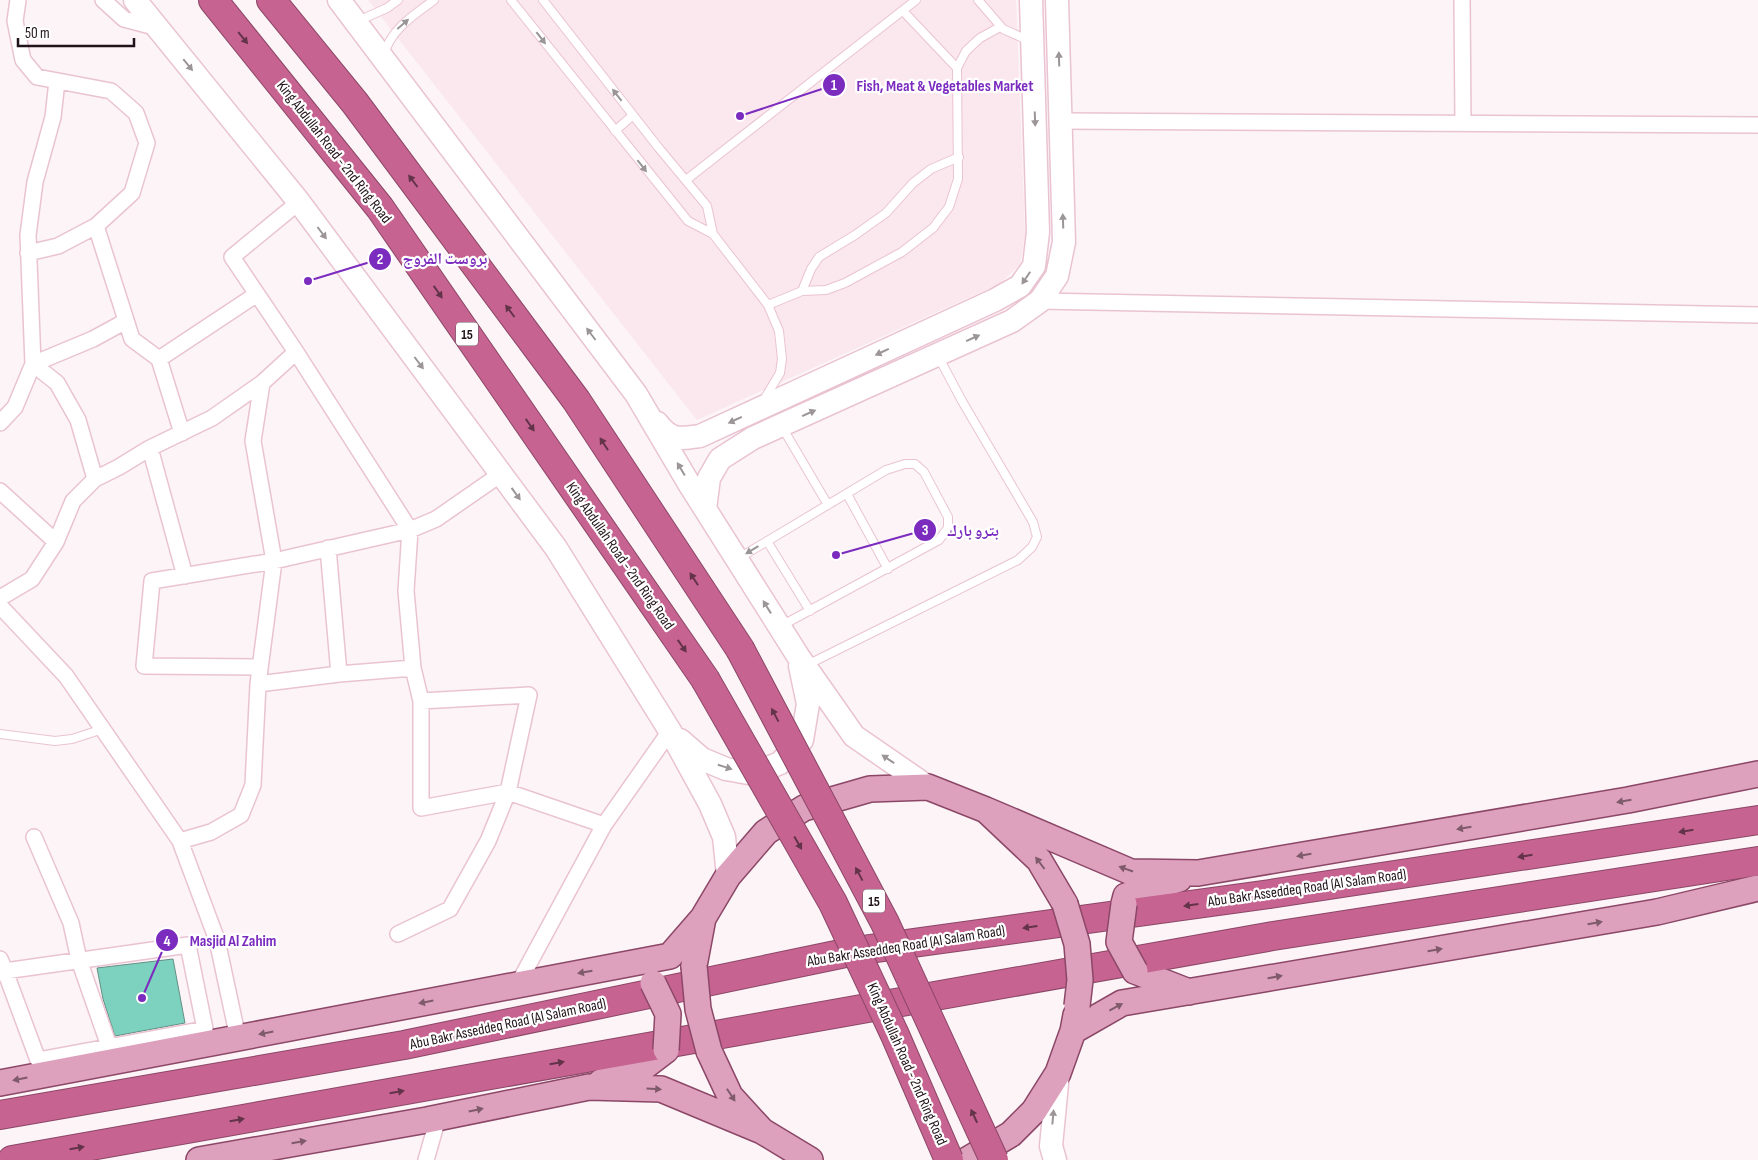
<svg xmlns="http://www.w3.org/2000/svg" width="1758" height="1160" viewBox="0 0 1758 1160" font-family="'Sofia Sans Condensed','Noto Naskh Arabic',sans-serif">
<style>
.built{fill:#fbe7ee}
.building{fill:#7cd2bf;stroke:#648e84}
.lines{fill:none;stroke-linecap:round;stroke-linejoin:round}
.service-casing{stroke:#eac3d2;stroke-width:10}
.minor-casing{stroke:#eac3d2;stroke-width:18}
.secondary-casing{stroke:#eac3d2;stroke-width:25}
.primary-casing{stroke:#8c4767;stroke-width:28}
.motorway-casing{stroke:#8c4767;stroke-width:30}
.service{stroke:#fff;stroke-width:8}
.minor{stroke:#fff;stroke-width:15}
.secondary{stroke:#fff;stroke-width:22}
.primary{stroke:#dda1bd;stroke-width:25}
.motorway{stroke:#c66391;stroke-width:28}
.primary-bridge-casing{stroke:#8c4767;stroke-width:28;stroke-linecap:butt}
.motorway-bridge-casing{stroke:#8c4767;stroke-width:30;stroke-linecap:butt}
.primary-bridge{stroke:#dda1bd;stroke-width:25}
.motorway-bridge{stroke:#c66391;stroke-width:28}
.oneway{fill:#9b9598}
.oneway2{fill:#633349}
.oneway3{fill:#7f5a6b}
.labels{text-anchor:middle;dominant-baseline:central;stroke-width:4.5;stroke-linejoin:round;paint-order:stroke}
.shield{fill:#fff;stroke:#645a5e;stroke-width:1}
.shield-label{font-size:14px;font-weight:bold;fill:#211319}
.street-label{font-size:15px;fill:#211319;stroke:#fff}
.leader{fill:none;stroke:#7b2cbf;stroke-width:2}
.callout-dot{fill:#7b2cbf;stroke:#fff;stroke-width:2}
.mark-label{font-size:15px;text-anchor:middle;font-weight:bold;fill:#fff}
.callout-label{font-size:16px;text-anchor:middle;font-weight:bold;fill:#7b2cbf;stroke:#fff;stroke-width:4.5;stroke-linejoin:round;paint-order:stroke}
</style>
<rect width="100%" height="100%" fill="#fcf4f7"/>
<path class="built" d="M368 0H1016L1025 233 1020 265 999 284 697 420Z"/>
<path class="building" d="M173 959 185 1023 115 1036 103 999 97 968Z"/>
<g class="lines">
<g class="service-casing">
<path id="service" d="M511 0 688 221 713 234 768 305 779 331 782 359 780 373 765 398
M543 0 658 147 707 206 713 234
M978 0 1003 29 1030 41
M903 11 957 68
M358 21 387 8 398 0
M384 54C392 28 413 16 434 0
M615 131 633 115
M686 180 916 0
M802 291 811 269 819 257 855 235 886 213 913 183 931 169 959 157
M768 305 802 291 826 290 845 283 902 252 933 228 949 207 958 179 957 68 966 51 980 38 1000 27
M782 427 828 505
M847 494 888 569
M767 541 810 611
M739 558 886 470 905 464H915L924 472 948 517V528L939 540 781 626
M807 665 1018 560 1032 547 1037 537 1033 522 962 401 938 356
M0 734 55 741 72 739 103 729"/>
</g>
<g class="minor-casing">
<path id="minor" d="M18 0 15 21 23 60 37 77 111 91 136 113 147 143 132 193 96 226 58 246 28 253
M103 0 124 19 158 28
M1462 0 1463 123
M1061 121 1758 125
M299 202 232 257 296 352 410 530 406 591 413 668 421 701V808L508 792 604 825
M96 226 132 339 159 359 182 433
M1040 301 1758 315
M159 359 257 294
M0 423 15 407 33 364 28 235 35 182 53 117 57 81
M150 448 185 576
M95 479 78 420 57 383 33 364 93 339 126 321
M0 491 56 542
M328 548 339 674
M0 598 32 579 56 542 73 501 95 479 119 467 150 448 212 418 262 383 296 352
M0 606 66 676 180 841 217 940 238 1038
M260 667 144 666 152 581 274 561 410 530 436 519 501 474
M258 684 339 674 413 668
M34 837 71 923 79 960 109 1046
M180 841 211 832 241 815 253 785 258 684 274 561 253 441 262 383
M398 934 450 909 488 841 508 792 529 695 421 701
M0 959 5 971 38 1060 205 1029 188 945 5 971 0 973
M518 984 604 825 670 731
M426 1160 438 1118"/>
</g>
<g class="secondary-casing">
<path id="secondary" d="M135 0 299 202 556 548 670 731 710 804 724 837 728 876
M339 0 636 394 688 482 798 656 854 736 928 787
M657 423C671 441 679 439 700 436L995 300 1020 286 1034 266 1038 232 1031 0
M705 509 709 478 720 459 753 438 1012 321 1040 301 1057 276 1064 242 1057 0
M680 740 702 759 726 769 754 774 780 763 802 740 808 704 800 666
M1055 1160 1051 1146 1058 1073"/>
</g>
<g class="primary-casing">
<path id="primary" d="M986 810 1131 872 1198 873 1628 800 1758 774
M1124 904 1126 896 1179 879
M694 966 703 918 728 876 766 832 804 808 870 789 928 787 986 810 1039 860 1065 904
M1135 971 1189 992
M1073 1031 1122 1003 1657 912 1758 888
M709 1051 730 1096 762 1131 810 1160
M601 1082 645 1066 666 1050
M0 1083 670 956 703 918
M199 1160 427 1120 589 1087 661 1089 762 1131
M967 1160 1011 1134 1034 1111 1058 1073 1073 1031 1076 1015"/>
</g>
<g class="motorway-casing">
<path id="motorway" d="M213 0 380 208 705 679
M271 0 355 103 576 400 740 649
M0 1115 404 1045 855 951 1270 894 1758 820
M12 1160 1273 936 1758 861"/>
</g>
<use href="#service" class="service"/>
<use href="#minor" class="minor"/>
<use href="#secondary" class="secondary"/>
<use href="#primary" class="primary"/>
<use href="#motorway" class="motorway"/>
<g class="primary-bridge-casing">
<path id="primary-bridge" d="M1065 904 1077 944 1080 980 1077 1006
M1124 904 1119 942 1135 971
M694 966 698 1009 709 1051
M653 983 668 1014 666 1050"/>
</g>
<g class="motorway-bridge-casing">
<path id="motorway-bridge" d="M740 649 885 923 994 1160
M705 679 833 903 895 1035 949 1160"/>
</g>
<use href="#primary-bridge" class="primary-bridge"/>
<use href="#motorway-bridge" class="motorway-bridge"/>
</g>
<defs><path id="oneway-solid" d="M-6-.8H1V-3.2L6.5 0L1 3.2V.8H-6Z" transform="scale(1.25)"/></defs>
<g class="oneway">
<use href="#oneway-solid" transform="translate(403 24) rotate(-41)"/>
<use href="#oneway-solid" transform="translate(541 38) rotate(52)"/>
<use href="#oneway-solid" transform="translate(1059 59) rotate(-92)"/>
<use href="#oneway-solid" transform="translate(188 65) rotate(51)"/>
<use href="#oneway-solid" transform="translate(617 95) rotate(-128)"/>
<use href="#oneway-solid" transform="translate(1035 119) rotate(88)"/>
<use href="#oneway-solid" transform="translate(642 166) rotate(52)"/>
<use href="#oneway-solid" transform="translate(1063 221) rotate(-92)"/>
<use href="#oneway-solid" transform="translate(322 233) rotate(53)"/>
<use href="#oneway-solid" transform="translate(1026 278) rotate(124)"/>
<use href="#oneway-solid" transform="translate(591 334) rotate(-127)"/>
<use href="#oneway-solid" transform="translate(973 338) rotate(-24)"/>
<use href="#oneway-solid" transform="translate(882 352) rotate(155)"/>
<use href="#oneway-solid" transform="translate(419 363) rotate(53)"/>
<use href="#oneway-solid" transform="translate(809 413) rotate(-24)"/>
<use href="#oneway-solid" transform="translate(735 420) rotate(155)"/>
<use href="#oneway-solid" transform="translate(681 469) rotate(-121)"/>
<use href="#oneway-solid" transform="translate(516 494) rotate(54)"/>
<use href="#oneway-solid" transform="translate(752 550) rotate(149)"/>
<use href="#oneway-solid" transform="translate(767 607) rotate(-122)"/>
<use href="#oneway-solid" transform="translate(888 759) rotate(-146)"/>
<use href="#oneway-solid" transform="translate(725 767) rotate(17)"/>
<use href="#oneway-solid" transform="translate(1053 1117) rotate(-85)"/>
</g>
<g class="oneway2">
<use href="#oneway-solid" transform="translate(243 38) rotate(51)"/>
<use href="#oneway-solid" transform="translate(413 181) rotate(-127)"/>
<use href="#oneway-solid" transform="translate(438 292) rotate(55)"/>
<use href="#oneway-solid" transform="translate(510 311) rotate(-127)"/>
<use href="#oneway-solid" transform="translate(530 425) rotate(55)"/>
<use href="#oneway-solid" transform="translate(604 444) rotate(-123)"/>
<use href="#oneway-solid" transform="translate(694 579) rotate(-123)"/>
<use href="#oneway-solid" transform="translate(682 646) rotate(55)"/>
<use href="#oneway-solid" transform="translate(775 715) rotate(-118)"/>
<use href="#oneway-solid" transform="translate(1686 831) rotate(171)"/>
<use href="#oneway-solid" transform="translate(798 843) rotate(60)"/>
<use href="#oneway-solid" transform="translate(1525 856) rotate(171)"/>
<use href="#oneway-solid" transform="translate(859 874) rotate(-118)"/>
<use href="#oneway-solid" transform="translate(1191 905) rotate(172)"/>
<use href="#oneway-solid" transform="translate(1030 927) rotate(172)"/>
<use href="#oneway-solid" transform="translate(557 1063) rotate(-10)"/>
<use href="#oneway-solid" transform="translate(397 1092) rotate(-10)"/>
<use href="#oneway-solid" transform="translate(974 1116) rotate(-115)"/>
<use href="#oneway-solid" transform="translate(237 1120) rotate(-10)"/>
<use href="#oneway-solid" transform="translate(77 1148) rotate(-10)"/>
</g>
<g class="oneway3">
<use href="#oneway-solid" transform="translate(1624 801) rotate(170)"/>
<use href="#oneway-solid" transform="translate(1464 828) rotate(170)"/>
<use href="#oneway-solid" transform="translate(1304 855) rotate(170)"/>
<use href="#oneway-solid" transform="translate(1040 863) rotate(-127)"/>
<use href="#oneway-solid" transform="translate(1126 869) rotate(-161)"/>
<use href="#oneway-solid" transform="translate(1595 923) rotate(-10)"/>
<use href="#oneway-solid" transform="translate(1435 950) rotate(-10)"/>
<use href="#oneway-solid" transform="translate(585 972) rotate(170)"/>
<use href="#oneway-solid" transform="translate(1275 977) rotate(-10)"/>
<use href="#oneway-solid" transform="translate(426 1002) rotate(169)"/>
<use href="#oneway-solid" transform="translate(1116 1007) rotate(-28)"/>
<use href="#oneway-solid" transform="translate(266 1033) rotate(169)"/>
<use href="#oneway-solid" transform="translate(20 1079) rotate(169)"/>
<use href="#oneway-solid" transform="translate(654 1089) rotate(4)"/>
<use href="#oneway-solid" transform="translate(731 1095) rotate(57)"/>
<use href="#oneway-solid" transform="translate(476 1110) rotate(-12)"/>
<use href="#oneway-solid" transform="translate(299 1142) rotate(-10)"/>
</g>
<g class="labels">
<g class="shield">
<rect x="456" y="322.5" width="22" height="23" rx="4"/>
<rect x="863" y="889.5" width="22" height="23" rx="4"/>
</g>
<g class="shield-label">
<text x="467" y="334">15</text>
<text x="874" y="901">15</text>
</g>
<g class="street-label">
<text transform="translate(334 152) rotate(52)">King Abdullah Road - 2nd Ring Road</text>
<text transform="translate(620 556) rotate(55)">King Abdullah Road - 2nd Ring Road</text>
<text transform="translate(1307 888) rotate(-8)">Abu Bakr Asseddeq Road (Al Salam Road)</text>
<text transform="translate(906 946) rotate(-9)">Abu Bakr Asseddeq Road (Al Salam Road)</text>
<text transform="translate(508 1024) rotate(-12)">Abu Bakr Asseddeq Road (Al Salam Road)</text>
<text transform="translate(907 1064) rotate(66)">King Abdullah Road - 2nd Ring Road</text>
</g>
</g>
<path class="leader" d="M740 116L834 85M308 281L380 259M836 555L925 530M142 998L167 940"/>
<g class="callout-dot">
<circle cx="740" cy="116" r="5"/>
<circle cx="308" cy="281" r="5"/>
<circle cx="836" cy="555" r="5"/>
<circle cx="142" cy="998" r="5"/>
<circle cx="834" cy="85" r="12"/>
<circle cx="380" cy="259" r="12"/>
<circle cx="925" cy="530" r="12"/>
<circle cx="167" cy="940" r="12"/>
</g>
<g class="mark-label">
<text x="834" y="90">1</text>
<text x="380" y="264">2</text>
<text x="925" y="535">3</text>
<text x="167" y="946">4</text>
</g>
<g class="callout-label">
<text x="945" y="91">Fish, Meat &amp; Vegetables Market</text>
<text x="445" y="264">بروست الفروج</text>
<text x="973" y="536">بترو بارك</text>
<text x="233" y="946">Masjid Al Zahim</text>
</g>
<path d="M18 38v8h116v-8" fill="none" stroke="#211319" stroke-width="2.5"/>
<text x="25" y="38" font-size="15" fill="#211319" stroke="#ffffff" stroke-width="4" paint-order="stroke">50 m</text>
</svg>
